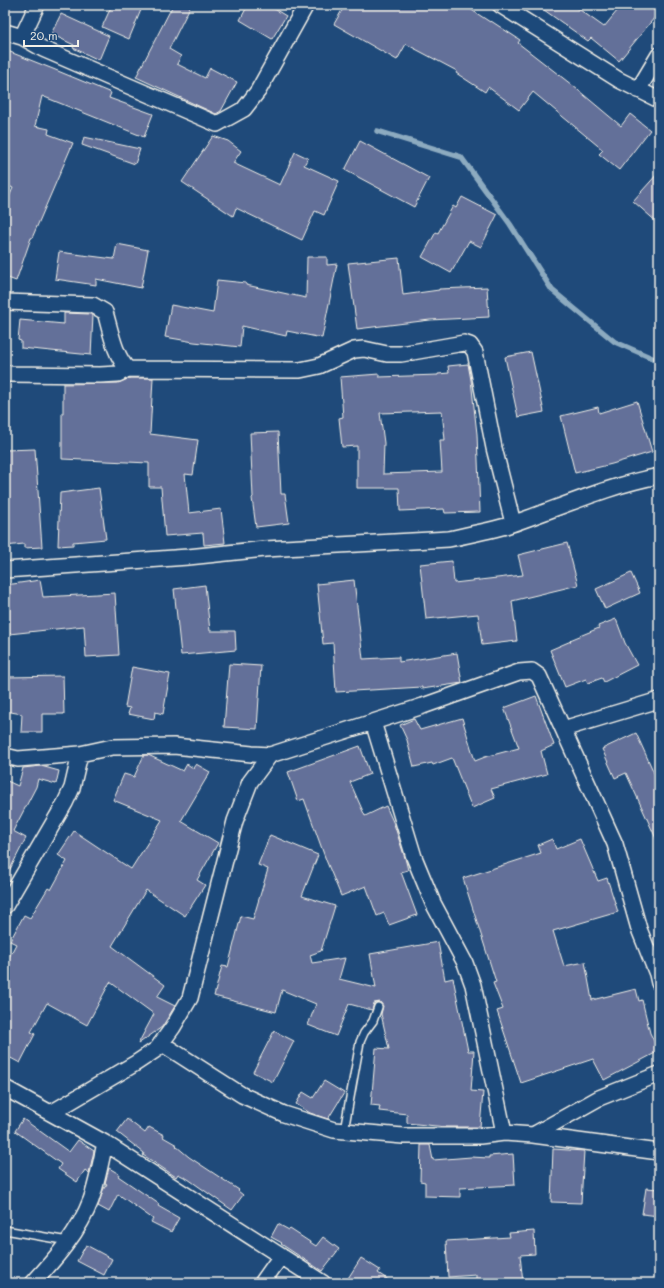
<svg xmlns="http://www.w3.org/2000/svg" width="664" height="1288" viewBox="0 0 664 1288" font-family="Mali,sans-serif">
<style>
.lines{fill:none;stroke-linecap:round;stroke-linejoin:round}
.stream{stroke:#8dabc0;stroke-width:5.5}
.building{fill:#646f99;stroke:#f4f1e8;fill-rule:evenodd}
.service-casing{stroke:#f4f1e8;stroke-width:10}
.minor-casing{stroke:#f4f1e8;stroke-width:18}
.service{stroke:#1f4a7a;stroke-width:7}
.minor{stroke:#1f4a7a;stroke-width:15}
</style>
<rect width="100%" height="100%" fill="#1f4a7a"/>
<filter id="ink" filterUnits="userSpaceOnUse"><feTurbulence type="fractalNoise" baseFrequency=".025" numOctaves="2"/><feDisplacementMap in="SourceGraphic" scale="8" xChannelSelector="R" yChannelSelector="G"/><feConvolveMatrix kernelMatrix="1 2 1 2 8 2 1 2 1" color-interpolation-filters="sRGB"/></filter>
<g filter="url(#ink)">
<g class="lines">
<path class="stream" d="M377 131 461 157 510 224 552 290 615 342 659 361"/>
</g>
<path class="building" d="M112 5H143L129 39 102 27Z
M173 5H191L169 49 181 56 177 64 205 78 210 68 237 82 221 111 216 114 136 77Z
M248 5H268L286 16 272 39 240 20Z
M345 5H464L490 22 491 21 520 40 518 43 572 85 621 126 630 114 650 130 619 170 599 154 603 150 533 92 519 110 488 87 485 92 456 73 457 71 406 44 397 60 334 24Z
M537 5H573L604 27 622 5H652L659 12 619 61 591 38 588 41Z
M61 14 109 36 99 60 73 48 74 45 51 34Z
M5 50 53 69 111 93 109 98 153 114 144 137 42 96 35 126 49 129 48 134 73 143 32 238H31L16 281 5 277V206L13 188 5 184Z
M213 136 228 141 241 151 233 163 280 185 295 152 308 158 304 165 339 181 324 215 315 211 302 240 236 208 233 216 182 182Z
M84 137 140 149 135 164 82 145Z
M360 141 429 178 414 207 345 170Z
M659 172V224L633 201Z
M462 197 497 215 481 247 469 241 451 273 422 257 436 232 438 233 453 206 456 208Z
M117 244 148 250 141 288 96 279V285L55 279 59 252 114 259Z
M307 257H327V265L337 264 322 338 287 331 286 336 242 326 240 347 194 342 165 337 171 305 213 313 217 280 246 283V285L306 298Z
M399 258 403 295 439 290V289L487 287 489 317 430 320 357 329 348 263Z
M64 313 90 314 93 315 91 355 21 348V341L18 340 20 320 64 324Z
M531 352 544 412 518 417 505 357Z
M468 364 471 380 477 434 480 512 445 513 444 509 400 511 399 488H357V446L342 447 339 418 343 417 340 377 379 374V377L438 375V374L449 373 448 366ZM442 411 445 440H440L442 472 383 474 384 443 380 413Z
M130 378H153L150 434 198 440 193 475 185 474 189 513 221 509 225 543 204 545 203 533 165 536 161 487H149V463L62 459V413H63V384L118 383Z
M637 401 652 452 612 464 575 473 561 416 598 407 599 413Z
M278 432 281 494H285L289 523 256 527 252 498 253 497 250 433Z
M35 449 42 547 24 548V544L5 546V450Z
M99 488 106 539 73 542V545L58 546 60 493Z
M567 543 578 585 512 601 517 641 482 645 478 614 426 619 420 564 452 561 454 583 523 575 518 555Z
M631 573 640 593 605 609 596 589Z
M40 580 43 597 115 593 119 655 86 657 84 626 9 634V609H5V584H13Z
M354 580 363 659 399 657V662L457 653 462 683 422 689V687L336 692 333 643 323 644 317 584Z
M205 585 210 631H235L236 650 181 655 174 589Z
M616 619 625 643 637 665 604 682 602 678 588 683 586 679 565 687 550 650 571 641 570 640 599 628 598 626Z
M229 664 261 666 257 729 224 727Z
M132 667 170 674 163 714 155 712 154 719 128 714 130 708 125 707Z
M63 676 64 714H42V732H21L22 714 5 711V697L8 677Z
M536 696 554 745 541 751 547 774 491 789 495 798 472 808 452 758 433 765 432 763 414 767 407 740 400 725 414 719 420 730 462 718 475 761 485 757 519 748 504 708Z
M636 733 655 775 659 773V845L626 773 615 778 602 749Z
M360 746 370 774 350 782 365 816 386 806 394 824 405 858 408 870 401 872 417 915 389 925 384 913 377 916 366 886 341 896 326 860 304 799 298 801 288 772Z
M144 755H148L183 771 187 764 193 768 196 764 210 772 181 821 218 843 197 880 205 885 185 916 146 890 112 946 165 985 157 997 175 1006 162 1027 138 1044 154 1014 110 982 87 1025 47 1003 31 1032 35 1034 20 1063 5 1055V965L16 944 10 941 24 915 30 918 48 888 51 890 67 861 58 855 74 831 131 869 162 820 113 800 124 774 134 777Z
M41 766 59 771 56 784 38 779 36 787 13 831 26 838 5 879V780L18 786 23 768Z
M270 835 318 855 302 896 335 906 321 951 310 955 312 963 345 958 339 979 376 988 370 954 438 942 445 980 453 978 468 1051H474L471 1091 483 1092 480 1127H446L407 1123V1114L379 1111 380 1106 371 1105 376 1048 389 1049 381 1014 383 1006 380 1002 374 1003 372 1010 349 1004 336 1036 308 1025 316 1004 282 990 276 1012 214 996 222 966 228 967 241 916 253 919 268 869 258 865Z
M552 839 556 849 580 839 598 881 607 878 618 912 553 931 564 966 585 962 592 1000 636 989 639 1001 642 1000 650 1033 659 1051 604 1080 593 1059 521 1083 497 1011 503 1009 493 983 496 982 463 878 541 853 538 845Z
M274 1031 294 1041 273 1082 253 1072Z
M324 1081 344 1093 328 1119 310 1113 296 1104 303 1092 313 1098Z
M23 1119 69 1152 78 1140 94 1151 89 1173 85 1170 77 1182 58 1169 61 1164 15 1131Z
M127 1119 145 1133 149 1127 164 1135 163 1137 177 1145 176 1146 189 1157 239 1190 238 1191 243 1195 232 1210 188 1179 178 1174 176 1177 143 1155 144 1153 117 1132Z
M421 1145H430L433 1160 471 1157 489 1158V1156L513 1154 515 1185 460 1188V1197L425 1196V1182L420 1181Z
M553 1149 584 1151 581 1203 551 1202Z
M109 1168 119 1174 118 1176 159 1204 158 1206 179 1218 171 1232 151 1222 153 1219 118 1194 109 1212 98 1206 103 1190 107 1184 105 1183Z
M646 1188 659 1189V1216L642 1214Z
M278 1224 289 1230 290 1229 316 1246 323 1237 339 1249 322 1271 281 1244 282 1243 271 1237Z
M534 1231 535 1254 520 1255 523 1283H476V1275L448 1277 446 1241 510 1237 509 1233Z
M86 1245 112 1259 104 1275 77 1261Z
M361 1258 380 1270 378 1273 393 1283H345Z"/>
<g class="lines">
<g class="service-casing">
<path id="service" d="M344 1131 360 1042 364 1033 373 1021 378 1007
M5 1230 68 1241"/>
</g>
<g class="minor-casing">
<path id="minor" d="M500 5 619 80 659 100
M5 32 22 37 43 49 217 124 244 109 258 91 306 5
M22 37 37 5
M638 90 659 55
M5 302 93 305 105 312C110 329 115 357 128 369L300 370 319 366 354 350 364 349 387 354H401L464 343 470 345 475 352 494 448 513 523
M5 372 9 374 100 375 118 374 128 369
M5 570 188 557 265 549 449 539C468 535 487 531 506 526 557 509 606 486 659 476
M373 722 414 857 433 903 465 963 473 985 504 1133
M563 729 659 700
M5 756 18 759 80 754 112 747 174 746 252 754 270 755 423 706 519 672 532 671 539 676 615 844 639 929 657 974 659 983
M5 906 65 803 72 788 80 754
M161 1043 242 1095 284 1114 334 1130 403 1136H480L504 1133 533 1135 599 1098 659 1074
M5 1088 105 1143 323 1283
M51 1113 136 1063 157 1049 173 1027 190 998 235 821 250 782 270 755
M533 1135 659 1152
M33 1283C56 1258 79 1232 91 1200 97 1183 101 1161 105 1143
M262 1283 281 1256"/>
</g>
<use href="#service" class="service"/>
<use href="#minor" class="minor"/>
</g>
</g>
<rect width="664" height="1288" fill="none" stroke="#1f4a7a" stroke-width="20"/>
<rect x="10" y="10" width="644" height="1268" fill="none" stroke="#f4f1e8" stroke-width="1.5" filter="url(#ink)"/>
<path d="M24 40v6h54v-6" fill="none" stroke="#f4f1e8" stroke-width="2"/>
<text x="30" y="40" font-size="12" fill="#f4f1e8" stroke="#1f4a7a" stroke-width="3" paint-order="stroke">20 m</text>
</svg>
